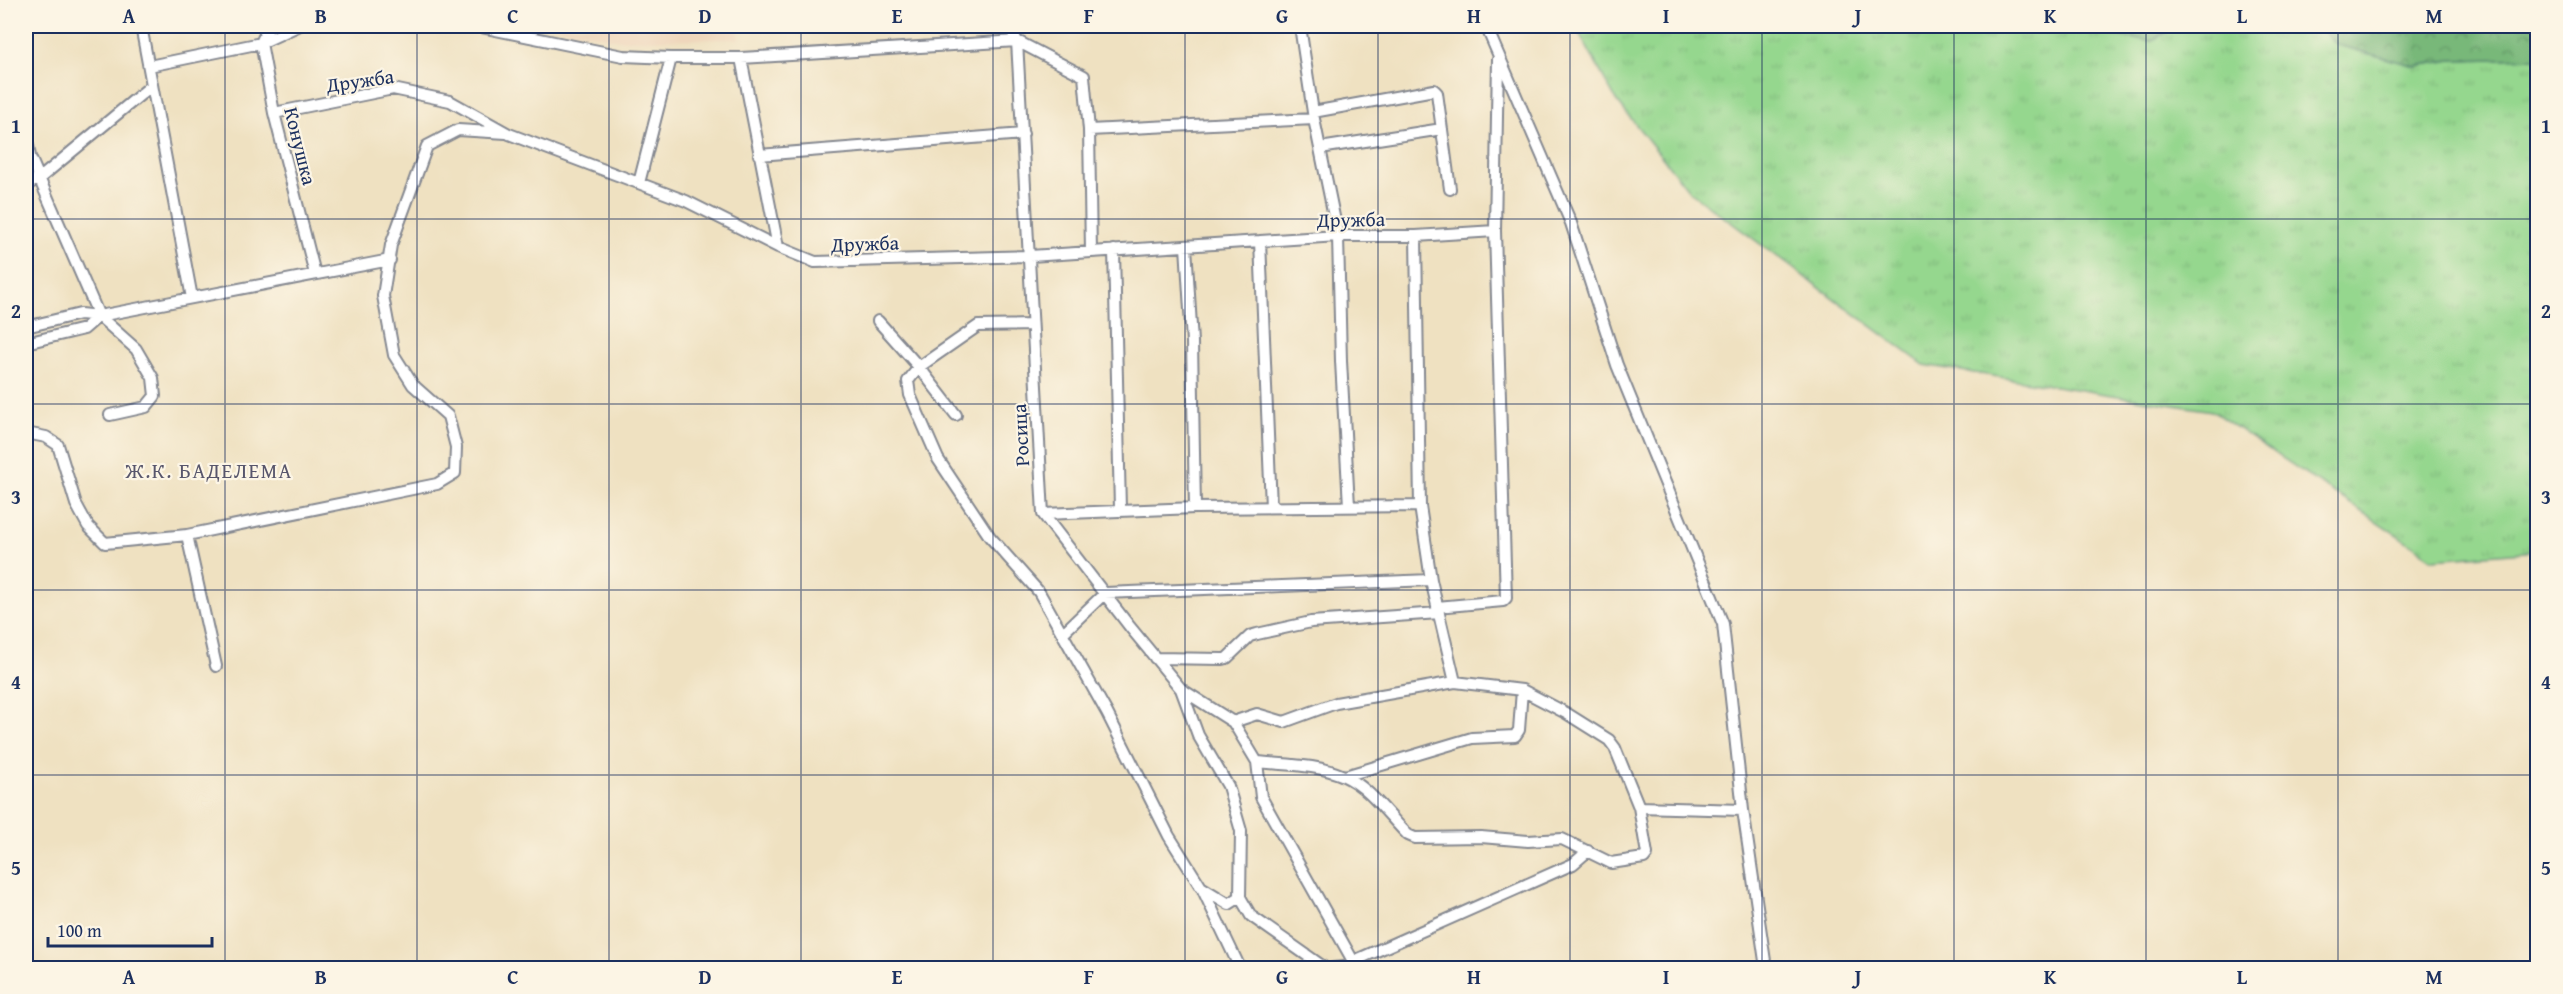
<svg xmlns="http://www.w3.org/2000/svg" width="2563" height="994" viewBox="0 0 2563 994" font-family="'Gentium Book Plus',serif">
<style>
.built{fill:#efd6bb}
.grass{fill:url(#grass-tufts);stroke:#588376;stroke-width:1.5}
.forest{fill:url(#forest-crowns);stroke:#4a746c;stroke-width:1.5}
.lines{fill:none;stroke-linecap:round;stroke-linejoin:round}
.minor-casing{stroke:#858890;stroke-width:14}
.minor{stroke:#fff;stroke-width:10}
.grid{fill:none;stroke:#1b2f5e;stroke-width:1.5;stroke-opacity:0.55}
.labels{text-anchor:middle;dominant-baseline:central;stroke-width:4.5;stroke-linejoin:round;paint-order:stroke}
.street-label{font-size:20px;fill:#1b2f5e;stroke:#fcf5e5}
.neighbourhood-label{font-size:21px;letter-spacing:1.5px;fill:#58566c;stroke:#fcf5e5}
.neatline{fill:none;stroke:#1b2f5e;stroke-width:2}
.grid-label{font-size:20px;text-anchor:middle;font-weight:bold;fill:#1b2f5e}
</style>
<defs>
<pattern id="grass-tufts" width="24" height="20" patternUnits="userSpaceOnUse" patternTransform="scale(1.5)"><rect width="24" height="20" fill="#95d78e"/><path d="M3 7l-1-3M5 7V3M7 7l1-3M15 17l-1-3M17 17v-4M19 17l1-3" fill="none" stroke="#80b97d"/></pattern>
<pattern id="forest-crowns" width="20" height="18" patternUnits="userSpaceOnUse" patternTransform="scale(1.5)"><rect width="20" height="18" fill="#78b879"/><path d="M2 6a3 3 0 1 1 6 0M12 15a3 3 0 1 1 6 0" fill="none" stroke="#629666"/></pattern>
</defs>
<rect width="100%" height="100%" fill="#fcf5e5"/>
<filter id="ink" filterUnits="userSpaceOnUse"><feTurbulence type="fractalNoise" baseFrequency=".0167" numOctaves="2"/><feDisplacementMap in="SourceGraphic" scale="12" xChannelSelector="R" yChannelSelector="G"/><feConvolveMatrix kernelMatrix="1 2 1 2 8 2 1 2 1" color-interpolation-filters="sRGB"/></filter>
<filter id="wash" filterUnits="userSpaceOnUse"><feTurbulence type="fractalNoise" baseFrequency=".008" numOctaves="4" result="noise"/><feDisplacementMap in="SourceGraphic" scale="24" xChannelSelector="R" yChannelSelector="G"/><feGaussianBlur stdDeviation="1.35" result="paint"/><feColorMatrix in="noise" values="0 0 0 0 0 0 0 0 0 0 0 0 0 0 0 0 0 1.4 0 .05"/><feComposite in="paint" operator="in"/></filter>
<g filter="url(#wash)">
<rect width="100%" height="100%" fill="#efe1c1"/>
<path class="built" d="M551 26H737L739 39 619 40Z"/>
<path class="grass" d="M1577 26H2054L2151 41 2176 26H2317L2338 45 2415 66 2452 60 2537 58V551L2433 559 2212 411 1924 365 1690 192 1616 100 1577 29Z"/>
<path class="forest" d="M2054 26H2176L2151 41Z
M2317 26H2537V58L2452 60 2415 66 2338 45Z"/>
</g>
<g filter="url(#ink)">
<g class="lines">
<g class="minor-casing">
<path id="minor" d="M141 26 192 298
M269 26 261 43 274 113 315 274
M476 26 623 56 671 58H741L1017 41 1084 76 1089 130 1091 252
M1009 26 1017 41 1043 514 1130 627 1181 689 1233 722 1257 762 1261 797 1357 968
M1300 26 1314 119 1338 236 1341 361 1349 506
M1486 26 1571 223 1617 365 1723 624 1743 810 1766 968
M741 58 778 247
M149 66 261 43 298 26
M1313 112 1434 90 1437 93 1450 189
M274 113 393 89 450 101 509 134 686 201 778 247 815 262 1030 256 1338 236H1416L1495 231
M1089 130 1314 119
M26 133 30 157 99 316 136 349 153 378 155 396 146 407 110 415
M1320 148 1442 129
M759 155 1023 134
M639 183 671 58
M26 185 40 178 151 86
M1416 236 1420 506 1431 580 1455 682
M1260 241 1271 507
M1186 246 1192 342 1195 508
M1114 250 1120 509
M878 321 919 367 956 415
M1032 325 978 326 919 367 908 381 910 395 938 459 990 537 1039 592 1107 713 1169 836 1201 887 1229 904 1240 897
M26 327 80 314 99 316 390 260
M26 343 84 329 99 316
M26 433 46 437 58 445 76 504 88 526 105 543 187 535 437 484 455 473 456 447 448 416 413 385 394 355 383 296 391 245 427 146 458 130 506 133
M1043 514 1195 508 1420 506
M187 535 216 666
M1437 607 1503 601 1506 598 1495 231 1498 59
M1063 633 1105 593 1431 580
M1155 658 1223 659 1227 658 1250 636 1257 634 1311 622 1439 613
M1181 689 1198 735 1228 786 1241 831 1240 897 1251 916 1325 968
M1233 722 1257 714 1284 722 1336 703 1455 682 1522 690 1566 713 1609 740 1615 748 1639 807 1647 854 1644 858 1611 863 1562 839 1528 841 1481 837 1415 838 1408 835C1389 816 1369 787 1344 776 1317 764 1286 765 1257 762
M1345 776 1472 738 1515 736 1519 730 1522 690
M1639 807 1743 810
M1202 888 1240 968
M1354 961 1573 864 1588 851
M1332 968 1356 966"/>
</g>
<use href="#minor" class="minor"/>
</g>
</g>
<path class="grid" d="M225 26V968M417 26V968M609 26V968M801 26V968M993 26V968M1185 26V968M1378 26V968M1570 26V968M1762 26V968M1954 26V968M2146 26V968M2338 26V968M26 219H2538M26 404H2538M26 590H2538M26 775H2538"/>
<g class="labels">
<g class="street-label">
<text transform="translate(360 80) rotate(-8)">Дружба</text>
<text transform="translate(301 146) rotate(76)">Конушка</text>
<text transform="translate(1351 219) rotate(-1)">Дружба</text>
<text transform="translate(865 243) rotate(-2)">Дружба</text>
<text transform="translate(1020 435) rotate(-93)">Росица</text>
</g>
<g class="neighbourhood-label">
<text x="209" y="470">Ж.К. БАДЕЛЕМА</text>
</g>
</g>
<rect width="2563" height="994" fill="none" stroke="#fcf5e5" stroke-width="66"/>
<path d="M48 937v9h164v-9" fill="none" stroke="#1b2f5e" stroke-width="3"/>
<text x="57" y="937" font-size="18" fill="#1b2f5e" stroke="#fcf5e5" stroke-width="4.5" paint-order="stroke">100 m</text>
<rect x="33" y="33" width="2497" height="928" class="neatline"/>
<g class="grid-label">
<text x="129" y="23">A</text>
<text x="321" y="23">B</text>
<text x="513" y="23">C</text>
<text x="705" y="23">D</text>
<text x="897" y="23">E</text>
<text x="1089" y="23">F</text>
<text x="1282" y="23">G</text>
<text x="1474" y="23">H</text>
<text x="1666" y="23">I</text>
<text x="1858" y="23">J</text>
<text x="2050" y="23">K</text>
<text x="2242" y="23">L</text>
<text x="2434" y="23">M</text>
<text x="16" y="133">1</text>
<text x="2546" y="133">1</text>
<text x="16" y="318">2</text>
<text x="2546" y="318">2</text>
<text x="16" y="504">3</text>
<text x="2546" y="504">3</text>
<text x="16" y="689">4</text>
<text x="2546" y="689">4</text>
<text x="16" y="875">5</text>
<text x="2546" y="875">5</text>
<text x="129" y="984">A</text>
<text x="321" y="984">B</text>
<text x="513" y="984">C</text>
<text x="705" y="984">D</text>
<text x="897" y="984">E</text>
<text x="1089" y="984">F</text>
<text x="1282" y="984">G</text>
<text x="1474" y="984">H</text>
<text x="1666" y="984">I</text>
<text x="1858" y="984">J</text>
<text x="2050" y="984">K</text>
<text x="2242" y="984">L</text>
<text x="2434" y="984">M</text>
</g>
</svg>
